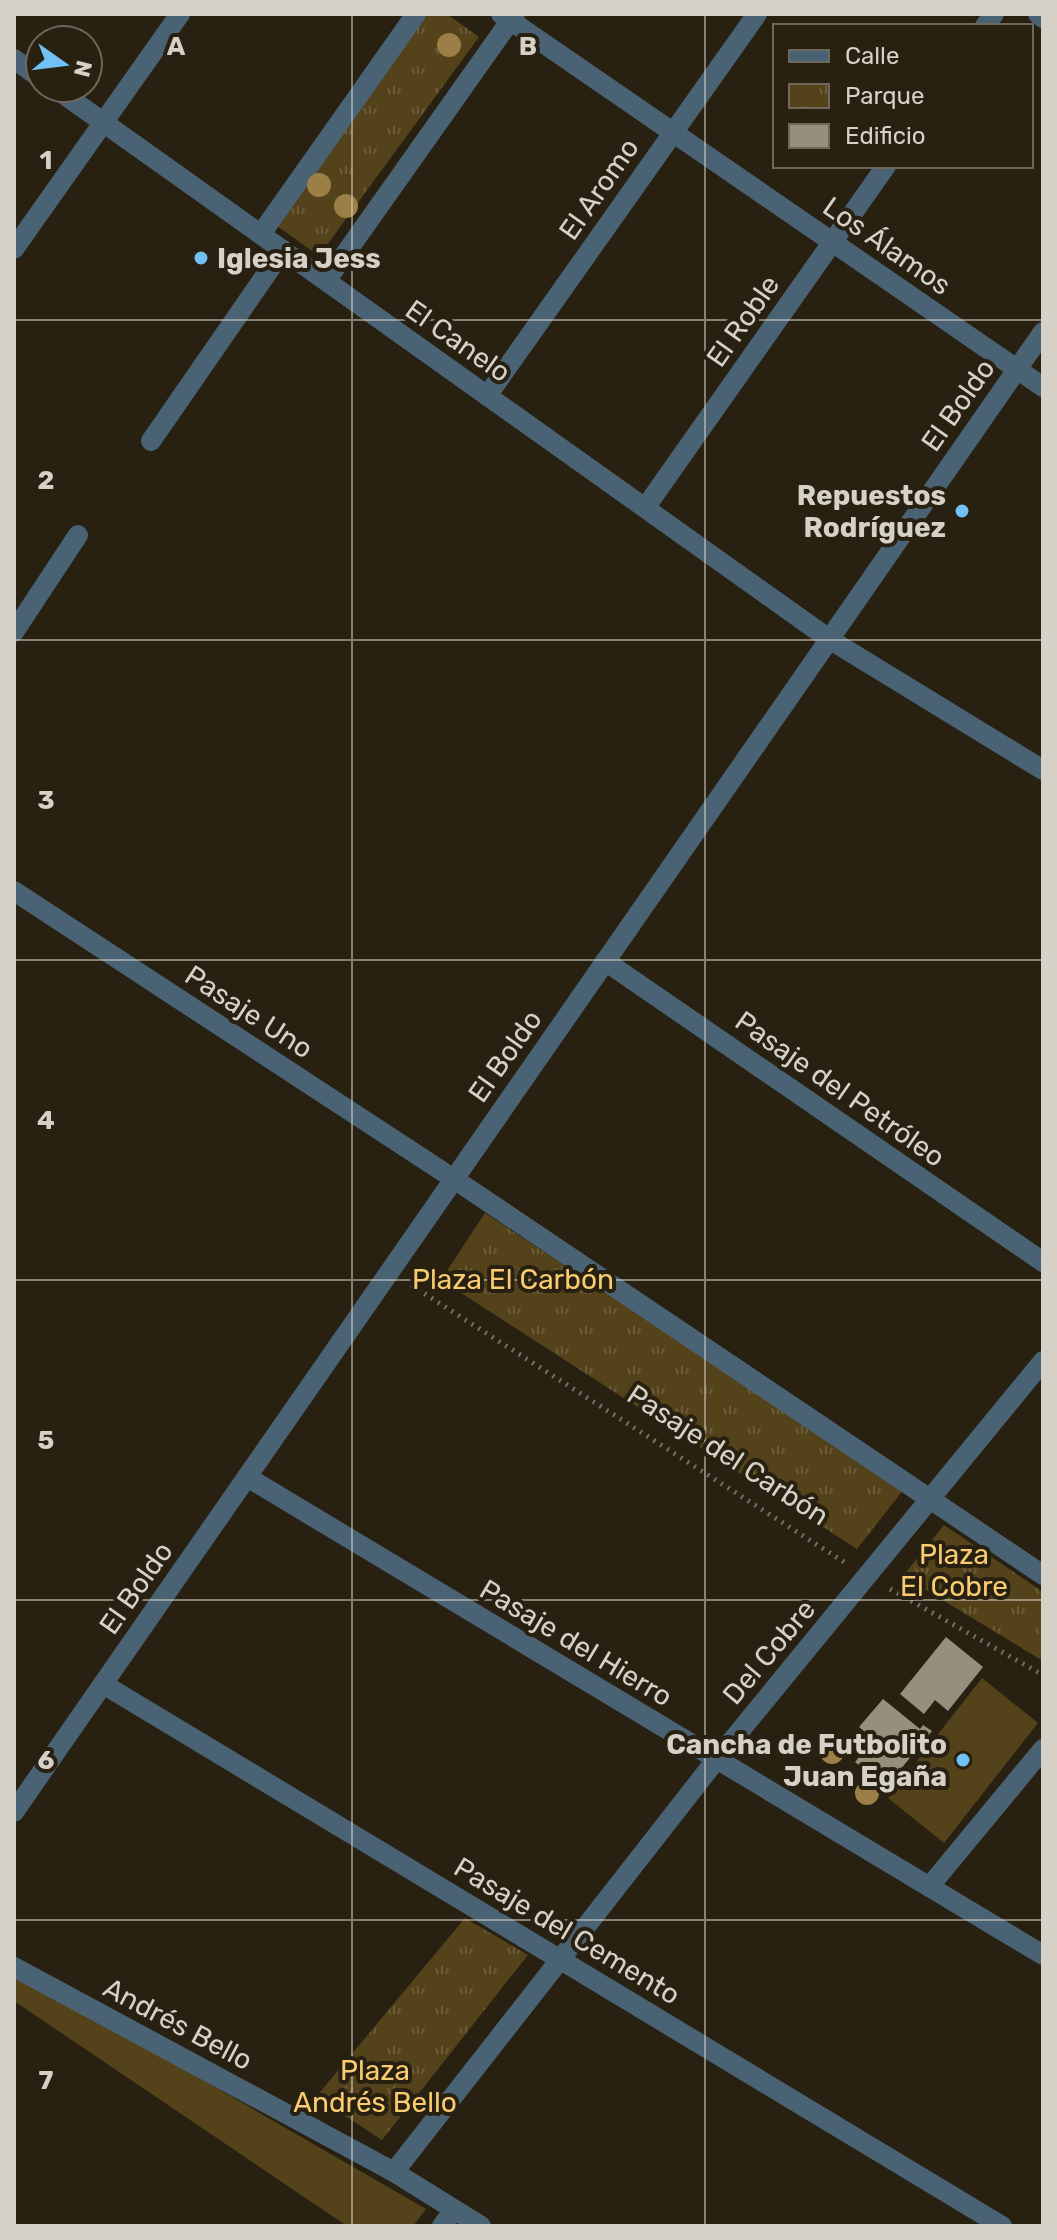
<svg xmlns="http://www.w3.org/2000/svg" width="1057" height="2240" viewBox="0 0 1057 2240" font-family="Rubik,sans-serif">
<style>
.green{fill:#54421b}
.park{fill:url(#park-tufts)}
.building{fill:#988e7c}
.lines{fill:none;stroke-linecap:round;stroke-linejoin:round}
.path{stroke:#766f63;stroke-width:5;stroke-dasharray:2 6;stroke-linecap:butt}
.service{stroke:#4a6374;stroke-width:20}
.minor{stroke:#4a6374;stroke-width:20}
.tertiary{stroke:#4a6374;stroke-width:20}
.tree{fill:#9b7f46}
.grid{fill:none;stroke:#d6d1c7;stroke-width:2;stroke-opacity:0.55}
.poi-dot{fill:#72c1f5;stroke:#282011;stroke-width:3}
.labels{text-anchor:middle;dominant-baseline:central;stroke-width:8;stroke-linejoin:round;paint-order:stroke}
.street-label{font-size:28px;fill:#d6d1c7;stroke:#282011}
.poi-label{font-size:28px;font-weight:bold;fill:#d6d1c7;stroke:#282011;text-anchor:end}
.park-label{font-size:28px;fill:#f9cc71;stroke:#282011}
.grid-label{font-size:26px;text-anchor:middle;font-weight:bold;fill:#d6d1c7;stroke:#282011;stroke-width:8;stroke-linejoin:round;paint-order:stroke}
</style>
<defs>
<pattern id="park-tufts" width="24" height="20" patternUnits="userSpaceOnUse" patternTransform="scale(2)"><rect width="24" height="20" fill="#54421b"/><path d="M3 7l-1-3M5 7V3M7 7l1-3M15 17l-1-3M17 17v-4M19 17l1-3" fill="none" stroke="#6c5c3b"/></pattern>
</defs>
<rect width="100%" height="100%" fill="#282011"/>
<path class="green" d="M982 1678 1038 1723 944 1843 888 1798Z
M14 1971 426 2209 413 2226H347L14 2001Z"/>
<path class="park" d="M423 14H447L479 37 319 256 270 221Z
M485 1213 904 1489 857 1549 441 1280Z
M944 1525 1043 1592V1661L903 1576Z
M465 1918 528 1955 382 2140 316 2097Z"/>
<path class="building" d="M946 1637 983 1667 948 1711 935 1700 924 1714 900 1694Z
M883 1699 920 1729 923 1725 932 1731 886 1787 855 1762 874 1739 859 1727Z"/>
<g class="lines">
<path class="path" d="M411 1285 844 1562
M890 1589 1043 1675"/>
<path class="service" d="M151 441 283 250"/>
<path class="minor" d="M501 14 1043 387
M1038 14 1043 18
M985 26 994 14
M14 59 40 78
M55 88 829 639 1043 770
M261 234 416 14
M14 249 180 14
M326 281 515 14
M487 396 757 14
M645 508 886 166
M14 632 78 535
M14 891 454 1179 1043 1575
M605 961 1043 1262
M247 1477 1043 1955
M103 1684 1002 2226
M929 1887 1043 1749
M394 2172 716 1760 1043 1361
M442 2226 454 2210"/>
<path class="tertiary" d="M14 1812 1043 332
M14 1967 394 2172 481 2226"/>
</g>
<g class="tree">
<circle cx="449" cy="45" r="12"/>
<circle cx="319" cy="185" r="12"/>
<circle cx="346" cy="206" r="12"/>
<circle cx="832" cy="1752" r="12"/>
<circle cx="867" cy="1793" r="12"/>
</g>
<path class="grid" d="M352 14V2226M705 14V2226M14 320H1043M14 640H1043M14 960H1043M14 1280H1043M14 1600H1043M14 1920H1043"/>
<g class="poi-dot">
<circle cx="201" cy="258" r="8"/>
<circle cx="962" cy="511" r="8"/>
<circle cx="963" cy="1760" r="8"/>
</g>
<g class="labels">
<g class="street-label">
<text transform="translate(599 189) rotate(-55)">El Aromo</text>
<text transform="translate(887 246) rotate(35)">Los Álamos</text>
<text transform="translate(743 321) rotate(-55)">El Roble</text>
<text transform="translate(458 341) rotate(35)">El Canelo</text>
<text transform="translate(958 405) rotate(-55)">El Boldo</text>
<text transform="translate(249 1012) rotate(33)">Pasaje Uno</text>
<text transform="translate(505 1056) rotate(-55)">El Boldo</text>
<text transform="translate(840 1089) rotate(35)">Pasaje del Petróleo</text>
<text transform="translate(728 1455) rotate(33)">Pasaje del Carbón</text>
<text transform="translate(136 1588) rotate(-55)">El Boldo</text>
<text transform="translate(576 1643) rotate(31)">Pasaje del Hierro</text>
<text transform="translate(769 1652) rotate(-50)">Del Cobre</text>
<text transform="translate(567 1931) rotate(31)">Pasaje del Cemento</text>
<text transform="translate(178 2024) rotate(28)">Andrés Bello</text>
</g>
<g class="poi-label">
<text x="217" y="258" text-anchor="start">Iglesia Jess</text>
<text x="946" y="495">Repuestos<tspan x="946" dy="32">Rodríguez</tspan></text>
<text x="947" y="1744">Cancha de Futbolito<tspan x="947" dy="32">Juan Egaña</tspan></text>
</g>
<g class="park-label">
<text x="513" y="1279">Plaza El Carbón</text>
<text x="954" y="1554">Plaza<tspan x="954" dy="32">El Cobre</tspan></text>
<text x="375" y="2070">Plaza<tspan x="375" dy="32">Andrés Bello</tspan></text>
</g>
</g>
<g class="grid-label">
<text x="176" y="55">A</text>
<text x="528" y="55">B</text>
<text x="46" y="169">1</text>
<text x="46" y="489">2</text>
<text x="46" y="809">3</text>
<text x="46" y="1129">4</text>
<text x="46" y="1449">5</text>
<text x="46" y="1769">6</text>
<text x="46" y="2089">7</text>
</g>
<rect width="1057" height="2240" fill="none" stroke="#d6d1c7" stroke-width="32"/>
<rect x="773" y="24" width="260" height="144" fill="#282011" stroke="#6e675a" stroke-width="2"/>
<rect x="789" y="50" width="40" height="12" fill="#4a6374" stroke="#6e675a" stroke-width="2"/>
<text x="845" y="64" font-size="24" fill="#d6d1c7">Calle</text>
<rect x="789" y="84" width="40" height="24" fill="url(#park-tufts)" stroke="#6e675a" stroke-width="2"/>
<text x="845" y="104" font-size="24" fill="#d6d1c7">Parque</text>
<rect x="789" y="124" width="40" height="24" fill="#988e7c" stroke="#6e675a" stroke-width="2"/>
<text x="845" y="144" font-size="24" fill="#d6d1c7">Edificio</text>
<g transform="translate(64 64) rotate(104)"><circle r="38" fill="#282011" stroke="#6e675a" stroke-width="2"/>
<path d="M0-6L14 30L0 20L-14 30Z" fill="#72c1f5"/>
<text y="-12" font-size="22" font-weight="bold" text-anchor="middle" fill="#d6d1c7">N</text>
</g>
</svg>
